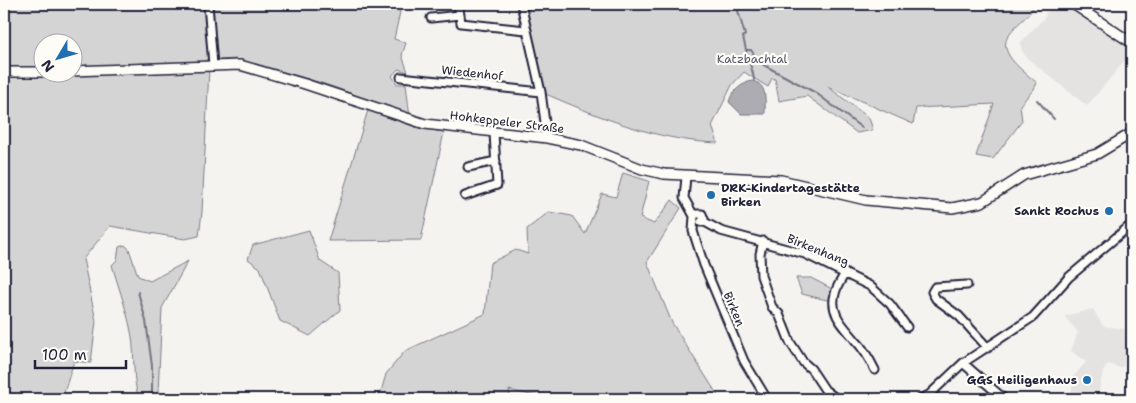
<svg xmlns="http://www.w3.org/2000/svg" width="1136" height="403" viewBox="0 0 1136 403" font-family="'Shantell Sans',sans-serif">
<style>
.built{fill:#e4e3e2}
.green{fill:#d5d4d5;stroke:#7c7b88}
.water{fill:#acacb2;stroke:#757582}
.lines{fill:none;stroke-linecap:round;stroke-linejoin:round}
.stream{stroke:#757582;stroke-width:2}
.street-casing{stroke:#22223b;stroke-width:11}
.secondary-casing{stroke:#22223b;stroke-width:12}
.street{stroke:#fdfcf7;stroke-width:7}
.secondary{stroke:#fdfcf7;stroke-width:9}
.poi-dot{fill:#1f6fb2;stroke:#fdfcf7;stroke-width:2}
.labels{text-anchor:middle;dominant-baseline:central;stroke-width:4.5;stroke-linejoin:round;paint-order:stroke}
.park-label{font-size:12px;fill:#585769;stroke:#fdfcf7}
.street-label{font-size:12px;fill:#22223b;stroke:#fdfcf7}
.poi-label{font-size:12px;font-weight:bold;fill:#22223b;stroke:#fdfcf7;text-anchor:end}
</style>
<rect width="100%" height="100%" fill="#f4f3ef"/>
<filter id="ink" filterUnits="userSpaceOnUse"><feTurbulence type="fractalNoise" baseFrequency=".02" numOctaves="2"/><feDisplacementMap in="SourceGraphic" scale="10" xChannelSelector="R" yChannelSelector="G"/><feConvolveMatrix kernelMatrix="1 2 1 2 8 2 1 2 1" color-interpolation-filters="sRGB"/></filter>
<g filter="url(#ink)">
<path class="built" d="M1054 4H1065L1132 49V52L1087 106 1027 58 1022 51 1020 43 1046 16 1045 14Z
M1093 309 1103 326 1125 329 1126 358 1124 366 1120 368 1108 364 1103 372 1098 395 1112 399H1071L1073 377 1086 362 1071 351 1078 332 1064 316Z"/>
<path class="green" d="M4 4H205L209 57 204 62 73 68 72 42H42V70L4 69Z
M213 4H393L400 12 394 39 406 43 402 55 408 72 398 69 392 76 397 84H406L410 118C356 93 296 72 237 62L236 59 219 60 216 57Z
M521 4H1036C1028 18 1015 24 1008 36 997 54 1026 73 1037 83L1034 89 1020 105 1022 121 993 159 976 156 994 104 916 108 913 124 827 86 869 118 873 130 857 133 807 96 779 101 775 79 772 78 768 87 744 72 732 85 712 126 718 143C656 141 597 116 541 92Z
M209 68 202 212 199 236 185 239 110 226 83 259 96 321 91 363 74 361 62 399 16 395V399H4V76Z
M368 110 418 128 444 132 421 240 328 241Z
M623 173 649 181 640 218 654 224 672 200 681 208 647 262 672 323 720 399H539L535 396 509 390 510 394 507 399H379L386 374 405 351 485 314 490 263 516 250 528 254 527 229 549 212 572 216 585 234 602 194 616 197Z
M309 230 320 261 338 273 340 310 310 336 280 321 260 268 248 259 253 245Z
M125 245 129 249 138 276 150 281 188 261 162 308 158 393 161 399H139C132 379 135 358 132 337 128 313 119 289 112 265L117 260 119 247Z
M796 278H811L834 290 831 301 802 294Z"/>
<path class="water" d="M752 81C768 84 765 100 765 114H741L729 102C731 92 742 83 752 81Z"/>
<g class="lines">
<path class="stream" d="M736 4 745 35 743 37 746 50H751L760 63 816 93 862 128
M746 49C747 60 753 68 754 80
M1037 100 1054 119
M138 292 146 321 152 366V399
M487 399 494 396"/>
<g class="street-casing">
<path id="street" d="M208 4 213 65
M458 4 460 15
M521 4 541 92 547 138
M431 18 460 15 461 23 526 30
M401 77 541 92
M468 167 496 161
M686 177 684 198 694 216 693 231 704 265 744 361 767 399
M465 196 497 185 494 133
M693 214H702L704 219 701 222
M703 221 721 231 805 254 870 286 890 304 907 327
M763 241 760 254 761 276 772 307 779 314 790 342 803 362 811 369 825 390 837 399
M845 273C842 279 836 287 835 294 829 314 845 327 856 341 864 349 870 360 875 370
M967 285 935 287 932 292 936 299 959 316 988 348
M963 363 1004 399
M920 399 929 395 963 363 1033 317 1069 277 1132 224"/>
</g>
<g class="secondary-casing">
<path id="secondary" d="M1073 4 1132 43
M72 71 240 65 305 84 425 124 547 138 581 145 642 169 664 174 781 180 866 200 952 208 982 202 1024 175 1097 154 1132 133
M4 72H42"/>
</g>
<use href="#street" class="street"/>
<use href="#secondary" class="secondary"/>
</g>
</g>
<g class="poi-dot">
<circle cx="711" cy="195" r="5"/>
<circle cx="1109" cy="211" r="5"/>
<circle cx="1087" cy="380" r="5"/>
</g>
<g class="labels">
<g class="park-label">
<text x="752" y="59">Katzbachtal</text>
</g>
<g class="street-label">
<text transform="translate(472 73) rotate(6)">Wiedenhof</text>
<text transform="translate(507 122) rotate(7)">Hohkeppeler Straße</text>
<text transform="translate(818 250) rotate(22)">Birkenhang</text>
<text transform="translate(734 309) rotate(67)">Birken</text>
</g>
<g class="poi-label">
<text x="721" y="188" text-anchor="start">DRK-Kindertagestätte<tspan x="721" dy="14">Birken</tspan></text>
<text x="1099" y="211">Sankt Rochus</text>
<text x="1077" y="380">GGS Heiligenhaus</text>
</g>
</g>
<rect width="1136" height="403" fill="none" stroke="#fdfcf7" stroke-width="20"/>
<rect x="10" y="10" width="1116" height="383" fill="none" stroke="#22223b" stroke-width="2" filter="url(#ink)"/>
<g transform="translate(58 58) rotate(232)"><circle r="24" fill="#fdfcf7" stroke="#a5a5ac"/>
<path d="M0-4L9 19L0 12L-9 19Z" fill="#1f6fb2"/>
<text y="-8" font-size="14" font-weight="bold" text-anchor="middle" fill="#22223b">N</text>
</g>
<path d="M35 360v8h91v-8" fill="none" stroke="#22223b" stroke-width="2.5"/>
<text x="42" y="360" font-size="15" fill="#22223b" stroke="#fdfcf7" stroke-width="4" paint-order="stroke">100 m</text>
</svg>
